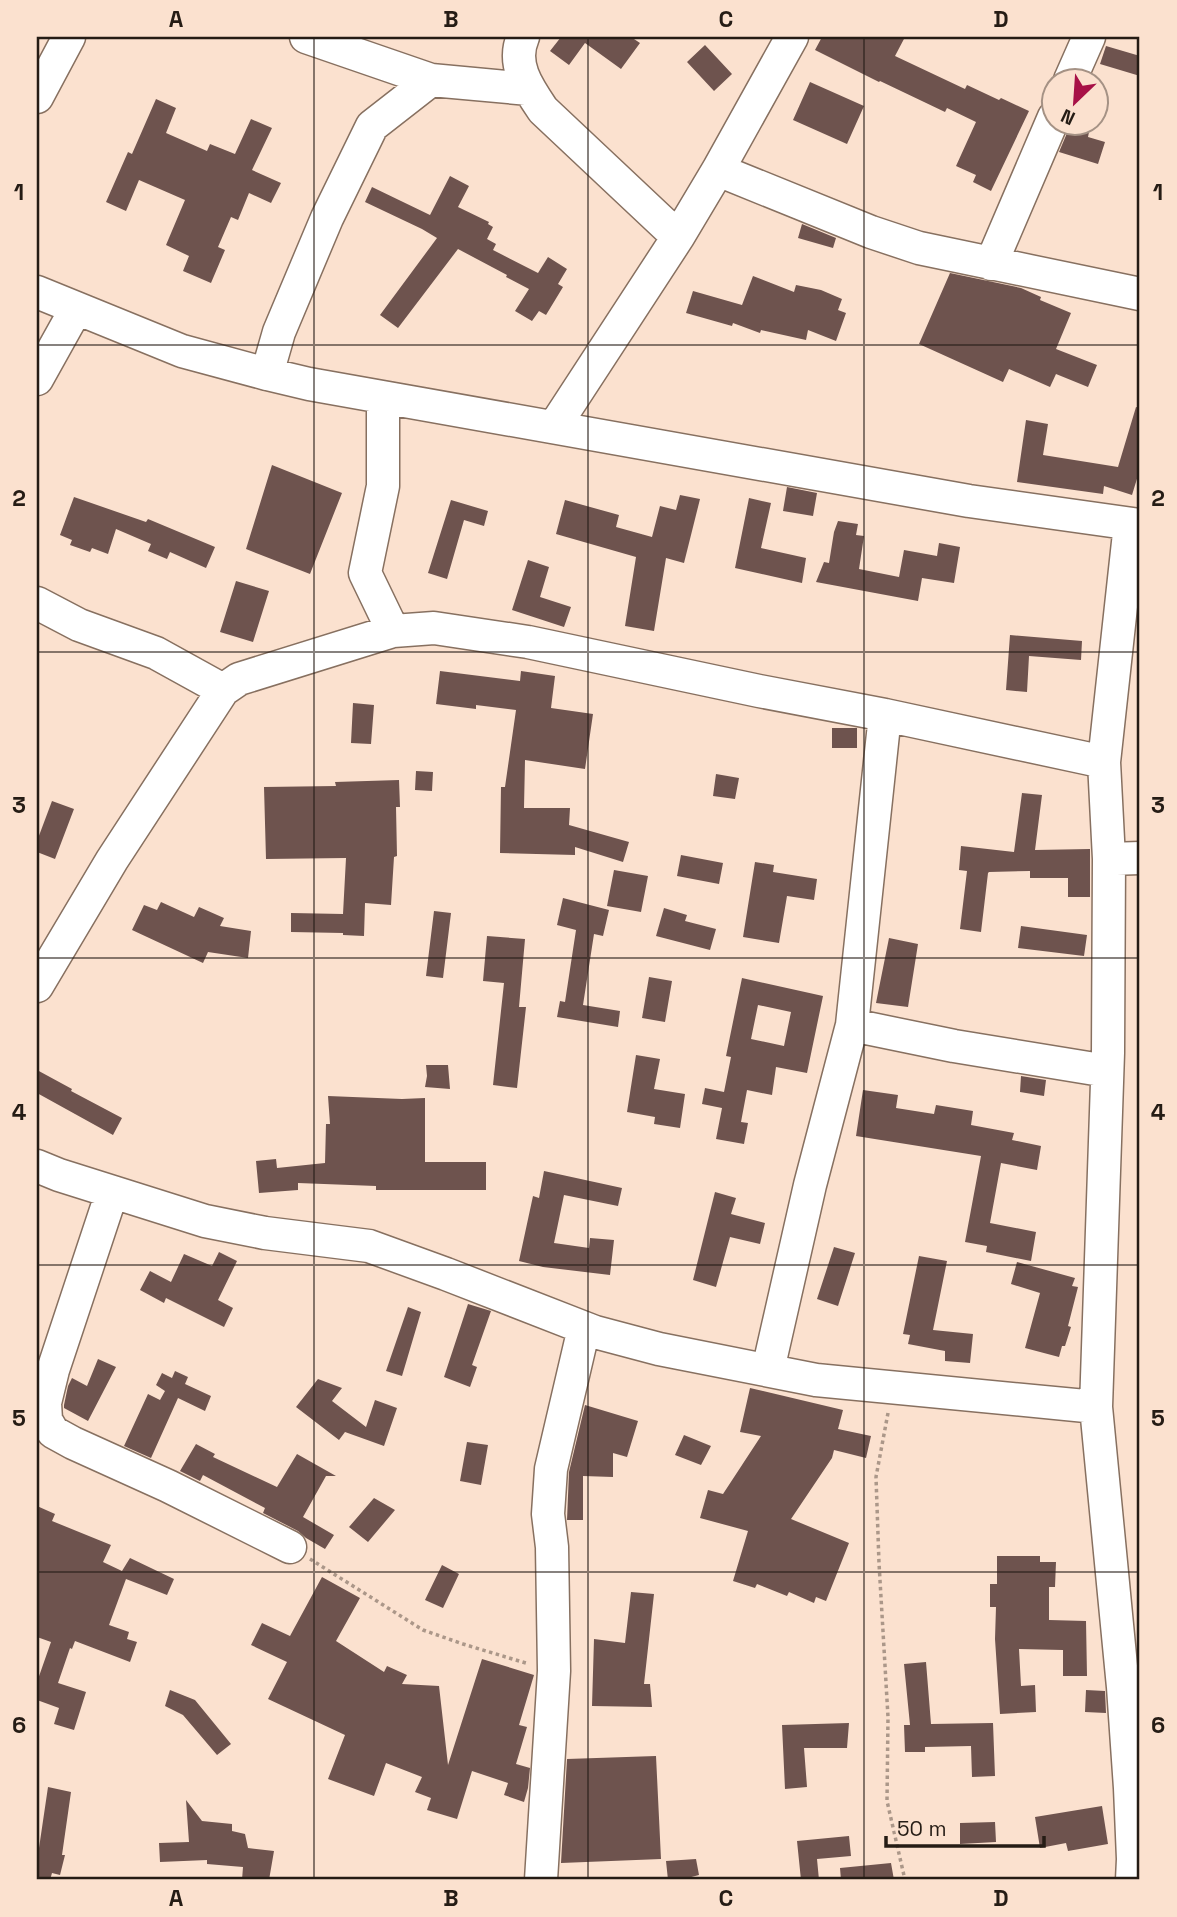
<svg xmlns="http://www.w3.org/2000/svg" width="1177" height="1917" viewBox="0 0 1177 1917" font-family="'Space Grotesk',sans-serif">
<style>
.building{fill:#6e534e;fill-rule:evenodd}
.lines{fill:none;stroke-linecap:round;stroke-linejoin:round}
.minor-casing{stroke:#877060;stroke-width:35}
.path{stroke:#ab9789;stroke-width:3.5;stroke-dasharray:3.5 3.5;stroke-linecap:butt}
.minor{stroke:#fff;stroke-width:32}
.grid{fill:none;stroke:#251c15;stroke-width:2;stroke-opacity:0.55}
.neatline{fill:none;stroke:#251c15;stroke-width:2.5}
.grid-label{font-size:23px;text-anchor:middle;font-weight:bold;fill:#251c15}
</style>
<rect width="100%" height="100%" fill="#fbe1cf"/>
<path class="building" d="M561 37H631L640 43 621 69 585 43 569 65 550 51Z
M822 37H905L895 56 965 89 967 85 999 100 1001 98 1029 111 991 191 973 182 976 175 956 166 976 122 947 108 945 112 880 81 879 82 815 50Z
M705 45 732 74 714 91 687 62Z
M1106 46 1140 56V76L1100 64Z
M810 82 864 106 847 144 793 120Z
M156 99 176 108 166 133 207 151 210 144 235 154 251 119 272 128 252 170 281 183 271 203 249 193 238 220 231 217 218 247 225 250 211 283 183 271 189 256 166 245 185 200 139 180 126 211 106 202 128 152 132 154Z
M1070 126 1089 132 1088 137 1105 142 1098 164 1059 152Z
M450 176 469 186 458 207 489 222 488 224 493 227 487 239 496 244 493 250 538 273 548 257 567 269 558 284 563 287 546 315 539 311 532 321 515 311 529 289 506 277 507 275 458 249 398 328 380 315 437 238 422 229 365 202 372 187 430 215Z
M802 224 836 238 833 248 798 238Z
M950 273 1021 288 1041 297 1040 300 1071 313 1056 349 1097 365 1088 387 1056 374 1050 387 1009 369 1003 382 919 344Z
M753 276 794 292 796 285 821 290 842 299 838 310 846 313 836 341 808 330 806 340 761 330 760 333 733 323 732 326 686 313 693 291 742 305Z
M1136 407 1140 408V469L1132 495 1104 486 1103 494 1017 482 1026 420 1048 424 1043 455 1118 467Z
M272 465 342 493 310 574 246 549Z
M787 487 817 493 813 516 783 511Z
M680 495 700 499 684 563 666 558 654 631 625 626 636 557 556 534 565 500 619 515 616 527 652 537 660 506 676 510Z
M74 497 146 522 148 519 215 547 206 568 170 552 167 559 148 551 151 544 116 529 108 554 92 548 90 552 70 545 72 540 60 535Z
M749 498 771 503 761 548 806 558 802 583 735 568Z
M451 500 488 511 484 526 464 520 447 579 428 573Z
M838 521 858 524 856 535 864 536 859 569 899 577 904 550 937 556 939 543 960 547 954 583 922 578 918 601 816 582 824 562 829 563 834 532Z
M528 560 549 567 540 597 571 607 564 627 512 610Z
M236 581 269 591 253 642 220 632Z
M1010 635 1082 641 1081 660 1029 656 1027 692 1006 690Z
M440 671 520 681 521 671 555 676 551 708 593 714 585 769 525 760 524 808H570L569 825 629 842 623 862 575 847V855L500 853 501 787H505L516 710 476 705V709L436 704Z
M353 703 374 705 371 744 351 743Z
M832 728H857V748H832Z
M416 771 433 772 432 791 415 790Z
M716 774 739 778 735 799 713 796Z
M399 780 400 807H396L397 856 394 857 391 905 365 903 364 936 343 935V933L291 932V913L343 914 346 858 266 859 264 787 336 786 335 782Z
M1022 793 1042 795 1035 850 1090 849V897H1068V878H1030V871L989 872 988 873 981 932 960 929 967 871 959 870 961 846 1014 852Z
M52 801 74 809 55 859 37 852V841Z
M681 855 723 863 719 884 677 876Z
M755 862 774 865 773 872 817 879 814 900 787 896 779 943 743 937Z
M614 870 648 876 641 912 607 906Z
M563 898 609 910 603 936 594 934 583 1005 620 1011 618 1027 557 1017 560 1001 565 1002 576 930 557 925Z
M161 902 194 917 199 907 224 918 220 926 251 931 248 958 208 952 203 963 132 930 144 905 157 910Z
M664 908 687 915 685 921 716 929 710 950 656 936Z
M434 911 451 913 443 978 426 976Z
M1021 926 1087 935 1084 956 1018 948Z
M487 936 525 939 519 1007H526L517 1088 493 1085 504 983 483 981Z
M889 938 918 944 908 1007 876 1003Z
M649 977 672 981 665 1022 642 1018Z
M742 978 823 996 807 1073 776 1067 772 1095 747 1090 741 1122 748 1123 744 1144 716 1139 722 1108 702 1104 705 1088 724 1092 731 1057 726 1056ZM758 1005 791 1012 784 1046 751 1039Z
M636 1055 660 1059 654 1089 685 1094 680 1128 654 1124 655 1117 627 1112Z
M426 1065H448L450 1089 425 1087 427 1076Z
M37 1070 72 1089 71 1091 122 1118 113 1135 37 1093Z
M1021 1076 1046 1080 1044 1096 1020 1092Z
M863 1090 898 1095 896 1108 934 1114 936 1105 973 1111 971 1125 1014 1133 1012 1140 1041 1146 1037 1170 1001 1163 990 1223 1036 1232 1031 1261 986 1252 987 1246 965 1242 981 1156 856 1136Z
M328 1096 402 1099 425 1098V1162H486V1190H376V1186L298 1183V1190L259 1193 256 1161 276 1159 277 1168 325 1163 326 1124H330Z
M544 1171 622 1188 618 1206 564 1195 554 1243 589 1248 590 1238 614 1240 610 1275 543 1267 519 1261 533 1196 539 1198Z
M715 1192 736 1198 731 1214 765 1223 760 1244 730 1237 716 1287 693 1280Z
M834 1247 855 1253 838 1306 817 1299Z
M219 1252 237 1261 218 1300 233 1308 224 1327 166 1298 164 1303 140 1290 150 1271 171 1282 184 1254 212 1266Z
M919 1256 947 1261 933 1330 973 1334 970 1363 945 1361V1351L908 1344 910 1335 903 1334Z
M1017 1262 1075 1278 1072 1286 1078 1287 1068 1326 1071 1327 1065 1346H1062L1059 1357 1025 1348 1040 1293 1011 1284Z
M468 1304 491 1311 472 1365 477 1367 470 1387 444 1377Z
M408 1307 421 1312 402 1376 386 1371Z
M98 1359 116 1367 88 1421 64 1408V1405L68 1386 72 1378 87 1386Z
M175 1371 188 1377 185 1384 211 1396 205 1411 178 1398 151 1458 124 1446 148 1394 160 1400 165 1391 156 1385 162 1373 172 1378Z
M318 1379 342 1388 332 1401 366 1427 375 1400 397 1408 384 1446 345 1432 339 1440 296 1407Z
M750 1388 843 1410 838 1429 871 1436 866 1458 834 1450 832 1458 791 1519 849 1543 826 1601 816 1597 814 1603 789 1592 787 1596 757 1584 755 1588 733 1581 748 1531 700 1518 708 1490 723 1494 761 1436 740 1432Z
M585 1405 638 1421 627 1457 613 1453V1477L583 1476V1520H567L569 1472Z
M684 1435 711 1446 701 1465 675 1455Z
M467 1442 488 1445 481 1485 460 1481Z
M196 1444 215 1454 213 1457 277 1487 297 1454 336 1476H326L303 1517 334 1535 325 1549 306 1538 298 1531 263 1513 265 1508 203 1475 200 1481 180 1471Z
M374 1498 395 1510 368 1542 349 1527Z
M37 1506 55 1514 52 1521 111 1545 103 1562 122 1571 130 1558 174 1579 167 1595 126 1579 109 1625 129 1632 127 1639 137 1642 130 1662 75 1641 72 1649 70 1648 58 1683 86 1692 74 1730 54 1724 59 1708 37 1700V1682L51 1642 37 1637Z
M997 1556H1040V1562H1056L1055 1587H1049V1620L1086 1621 1087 1676H1063V1650L1019 1649 1021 1686 1035 1685 1036 1712 1000 1714 995 1639 996 1607H990V1584H997Z
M442 1565 459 1574 443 1608 425 1600Z
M322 1577 360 1598 336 1641 384 1672 387 1666 407 1675 402 1684 439 1686 448 1765 482 1659 534 1675 519 1725 527 1727 516 1764 530 1768 528 1788 524 1802 504 1795 508 1783 472 1771 457 1819 427 1810 431 1798 415 1792 422 1777 386 1763 374 1796 328 1779 345 1735 268 1699 287 1662 251 1645 262 1623 290 1636Z
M631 1592 654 1594 644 1684H650L652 1707 592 1706 594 1639 625 1643Z
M926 1662 931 1724 993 1723 995 1776 972 1777 971 1746 925 1747V1752H905L904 1725H910L904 1664Z
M170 1690 195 1700 231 1744 217 1755 183 1715 165 1706Z
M1086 1690 1105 1691 1106 1713 1085 1712Z
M849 1723 847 1748H804L807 1787 785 1789 782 1725Z
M656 1756 661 1859 561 1863 567 1759Z
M48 1787 71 1792 62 1855H65L60 1875 52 1873 50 1880H37V1848H39Z
M186 1800 202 1821 232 1824V1831L245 1834 248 1848 274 1851 269 1880H242L243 1867 207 1864V1860L160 1862 159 1843 189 1842Z
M1102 1806 1108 1844 1068 1851 1066 1843 1040 1848 1035 1817Z
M995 1822 996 1842 960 1844V1823Z
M849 1836 851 1856 817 1859 819 1880H801L797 1841Z
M696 1859 699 1875 680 1880H668L666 1861Z
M891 1863 894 1880H841L840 1868Z"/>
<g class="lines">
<g class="minor-casing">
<path id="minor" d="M306 37 431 80 529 89
M523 37C511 64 528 88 543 110L678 237
M1070 80 1089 37
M37 97 69 37
M718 170 871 232 919 248 1140 294
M991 264 1054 117
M37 292 182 351 267 374 309 384 969 501 1140 525
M267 374 279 332 327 218 372 126 431 80
M37 379 76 309
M383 398V486L365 573 393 631
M554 427 678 237 718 170 792 37
M1130 524 1104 762 1109 859 1108 1053 1096 1407 1123 1687 1130 1788 1133 1859 1132 1880
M37 603 79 625 156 653 223 690
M1109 859 1140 858
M37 986 112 860 223 690 239 679 393 631 434 628 528 642 759 691 885 715 1104 762
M852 1025 954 1046 1107 1071
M37 1166 59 1175 205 1221 265 1233 369 1246 446 1274 595 1332 659 1349 816 1380 1096 1407
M112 1192 53 1370 45 1403 46 1420 53 1432 73 1443 168 1486 290 1547
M768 1370 810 1185 852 1025 885 715
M541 1880 554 1671 552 1547 548 1514 551 1469 584 1328"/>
</g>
<path class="path" d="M888 1413 876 1477 879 1563 888 1717 887 1801 905 1880
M310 1559 423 1630 463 1644 529 1664"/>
<use href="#minor" class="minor"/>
</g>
<path class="grid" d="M314 37V1880M588 37V1880M864 37V1880M37 345H1140M37 652H1140M37 958H1140M37 1265H1140M37 1572H1140"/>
<rect width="1177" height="1917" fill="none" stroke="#fbe1cf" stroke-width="77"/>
<g transform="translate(1075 102) rotate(205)"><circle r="33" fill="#fbe1cf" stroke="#a59285" stroke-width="2"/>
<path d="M0-5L12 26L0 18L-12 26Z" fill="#a71147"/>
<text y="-10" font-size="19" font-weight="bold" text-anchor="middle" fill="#251c15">N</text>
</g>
<path d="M886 1836v10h158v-10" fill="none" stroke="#251c15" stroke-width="3.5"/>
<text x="897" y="1836" font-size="21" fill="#251c15" stroke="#fbe1cf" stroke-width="5" paint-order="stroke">50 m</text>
<rect x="38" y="38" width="1100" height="1840" class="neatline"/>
<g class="grid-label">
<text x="176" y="27">A</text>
<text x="451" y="27">B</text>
<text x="726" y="27">C</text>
<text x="1001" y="27">D</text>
<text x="19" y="200">1</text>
<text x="1158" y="200">1</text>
<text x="19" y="506">2</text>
<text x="1158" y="506">2</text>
<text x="19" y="813">3</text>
<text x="1158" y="813">3</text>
<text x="19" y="1120">4</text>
<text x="1158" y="1120">4</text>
<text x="19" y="1426">5</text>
<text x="1158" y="1426">5</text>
<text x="19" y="1733">6</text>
<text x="1158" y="1733">6</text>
<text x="176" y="1906">A</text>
<text x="451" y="1906">B</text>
<text x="726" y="1906">C</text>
<text x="1001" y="1906">D</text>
</g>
</svg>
